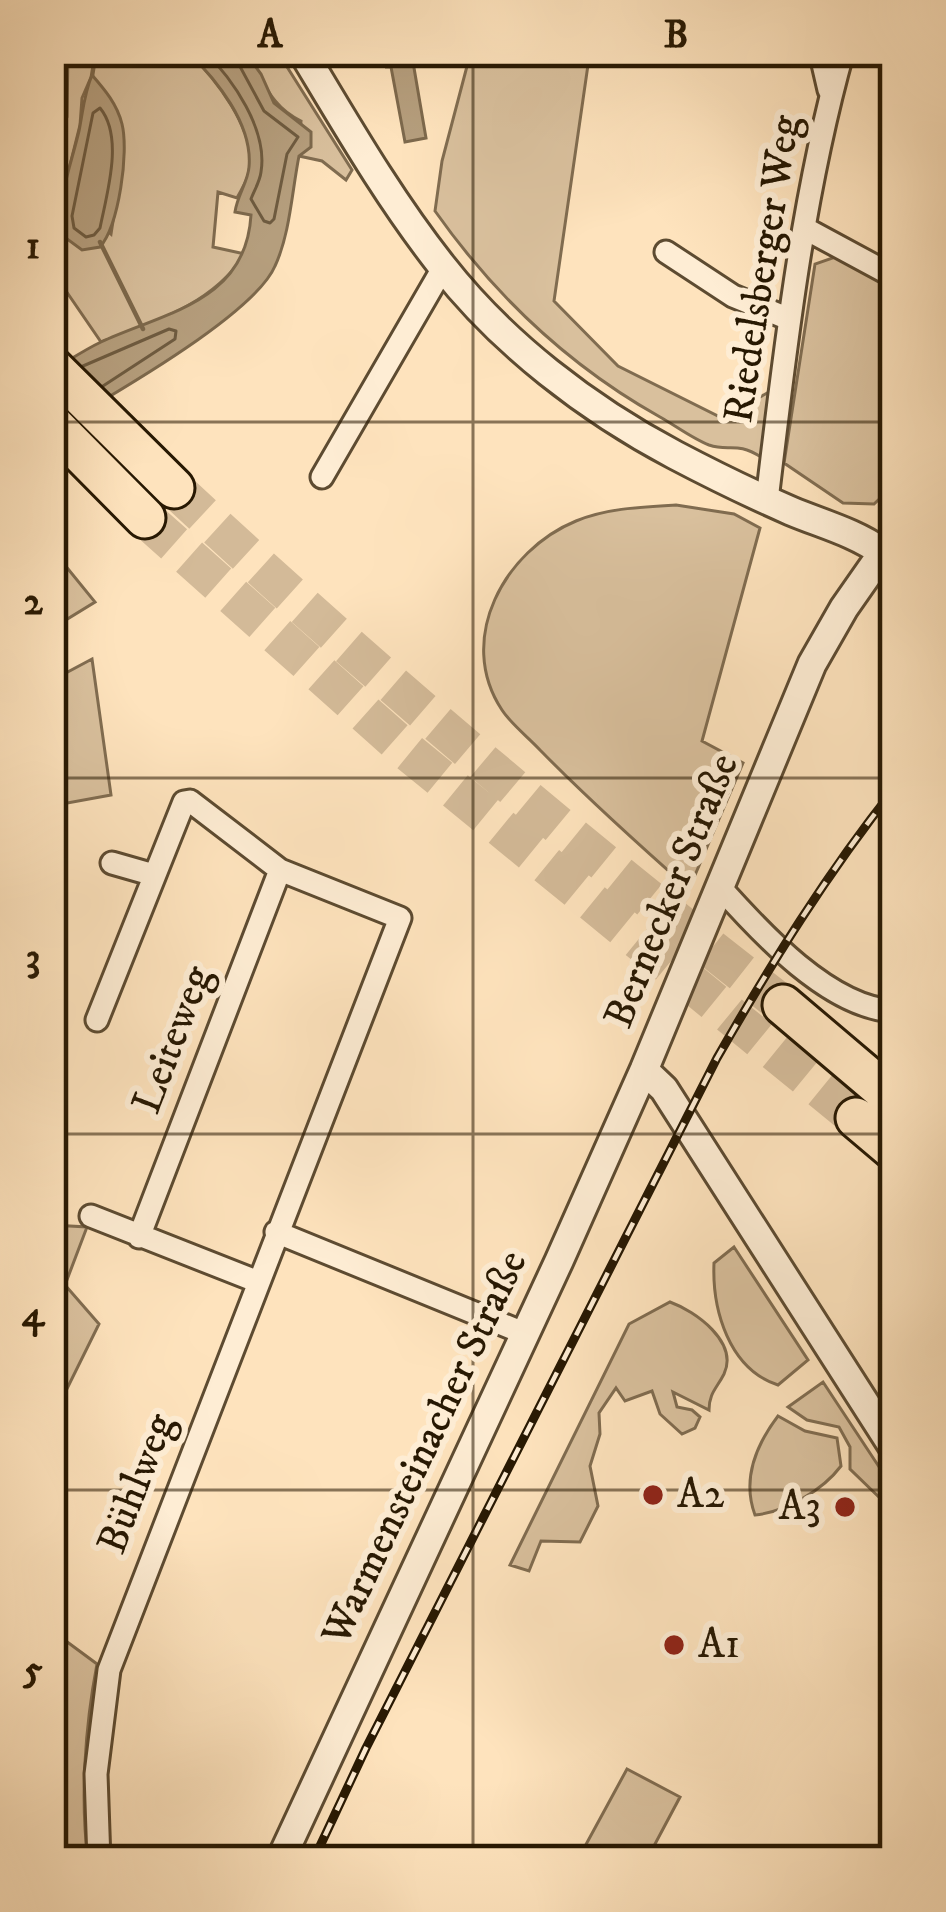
<svg xmlns="http://www.w3.org/2000/svg" width="946" height="1912" viewBox="0 0 946 1912" font-family="'IM FELL DW Pica',serif">
<style>
.green{fill:#d9c09d;stroke:#806c50;stroke-width:3;fill-rule:evenodd}
.water{fill:#b59e7d;stroke:#7c684c;stroke-width:3}
.lines{fill:none;stroke-linecap:round;stroke-linejoin:round}
.shore{stroke:#6e5b40;stroke-width:3}
.stream{stroke:#7c684c;stroke-width:4.5}
.motorway-tunnel{stroke:#d3ba98;stroke-width:39;stroke-dasharray:39 20;stroke-linecap:butt}
.minor-casing{stroke:#5d4b31;stroke-width:27}
.tertiary-casing{stroke:#5d4b31;stroke-width:33}
.motorway-casing{stroke:#271802;stroke-width:45}
.minor{stroke:#feedd4;stroke-width:21}
.tertiary{stroke:#feedd4;stroke-width:27}
.motorway{stroke:#fee3bd;stroke-width:39}
.rail-casing{stroke:#271802;stroke-width:9}
.rail{stroke:#feedd4;stroke-width:4.5;stroke-dasharray:14;stroke-linecap:butt}
.grid{fill:none;stroke:#271802;stroke-width:3;stroke-opacity:0.55}
.poi-dot{fill:#8f2418;stroke:#feedd4;stroke-width:4.5}
.labels{text-anchor:middle;dominant-baseline:central;stroke-width:12;stroke-linejoin:round;paint-order:stroke}
.street-label{font-size:42px;fill:#271802;stroke:#feedd4}
.poi-label{font-size:42px;fill:#271802;stroke:#feedd4;text-anchor:start}
.neatline{fill:none;stroke:#271802;stroke-width:4.5}
.grid-label{font-size:39px;text-anchor:middle;font-weight:bold;fill:#271802}
</style>
<rect width="100%" height="100%" fill="#fee3bd"/>
<filter id="stains"><feTurbulence type="fractalNoise" baseFrequency=".00167" numOctaves="4"/><feColorMatrix values="0 0 0 0 .2 0 0 0 0 .09 0 0 0 0 .02 0 0 0 .5 -.17"/></filter>
<radialGradient id="worn" r=".72"><stop offset=".6" stop-color="#630" stop-opacity="0"/><stop offset="1" stop-color="#630" stop-opacity=".3"/></radialGradient>
<path class="green" d="M68 51H187C214 77 258 131 249 171 248 180 241 190 237 198L218 192 213 247 245 254C213 304 155 322 101 342L51 269V156L67 117ZM92 75 122 164 111 234 63 193 80 125 82 98Z
M244 51H277L352 170 346 180 322 161 299 156 301 121C269 106 264 79 244 51Z
M471 51H590L554 301 618 366 722 418 769 392 761 457C736 441 730 452 709 445 693 439 676 426 660 417 569 366 495 296 435 211L442 161Z
M838 256 895 283V484L874 504 843 503 784 463 815 264Z
M676 505 734 514 760 528 702 741 743 763 689 889C638 844 588 799 540 750 528 737 511 724 502 710 455 639 505 550 576 521 608 508 642 507 676 505Z
M51 548 95 602 51 629Z
M92 659 111 795 51 806V681Z
M51 1225 87 1227 65 1285 99 1324 52 1419Z
M734 1247 808 1360 778 1385C729 1369 712 1310 714 1263Z
M670 1302C695 1311 739 1342 724 1374 717 1388 709 1393 709 1410L673 1392 677 1407 692 1410 700 1417 695 1428 682 1434 660 1414 652 1391 625 1401 616 1388 599 1413 600 1434 590 1466 598 1506 580 1542 541 1541 529 1571 510 1565 629 1324Z
M823 1382 895 1491 884 1502 850 1469V1447L839 1427 807 1420 788 1407Z
M778 1416 805 1431 837 1438 841 1466C823 1490 786 1512 755 1515 742 1480 756 1445 778 1416Z
M51 1630 97 1664C85 1727 80 1798 88 1861H51Z
M627 1769 680 1797 646 1861H577Z"/>
<path class="water" d="M187 51H244L261 74 274 103 311 132V147L299 156C292 191 290 234 275 266 254 316 102 401 51 431V371C68 361 84 350 101 342 166 312 246 302 251 215L235 212C237 196 248 182 249 167 253 124 216 79 187 51Z
M376 51H430L425 59 413 62 426 138 405 142 391 67H386Z
M92 75C105 90 117 104 122 124 129 152 119 225 100 247L82 250 63 236C56 199 71 166 79 131 83 111 84 94 92 75Z"/>
<g class="lines">
<path class="shore" d="M204 51C233 79 268 130 261 172 260 181 254 191 251 199L264 221 270 223 274 219 287 154 298 137 264 111 237 61 236 51
M100 108C124 137 107 193 100 228L94 235 86 237 74 228 72 216 93 113Z
M83 366 169 329 176 331 175 339 103 386"/>
<path class="stream" d="M92 76 96 51
M100 242 143 329"/>
<path class="motorway-tunnel" d="M174 488C369 670 572 841 783 1005
M145 518 406 750 856 1118"/>
<g class="minor-casing">
<path id="minor" d="M820 51 829 90
M806 229 895 277
M666 252 733 296 789 319
M322 477 443 268
M767 500C785 350 802 197 843 51
M112 863 154 875
M719 886C760 932 830 1009 895 1011
M97 1020 184 802 190 801 280 870 400 918 109 1670 96 1774 99 1861
M91 1216 256 1281
M276 1232 526 1334
M139 1237 280 870"/>
</g>
<g class="tertiary-casing">
<path id="tertiary" d="M302 51C346 124 389 199 442 266 503 344 588 409 675 455 713 475 752 494 791 511 822 524 854 532 882 552
M644 1070 664 1089 895 1450
M280 1861 559 1261 644 1070 812 664 844 608 895 535"/>
</g>
<g class="motorway-casing">
<path id="motorway" d="M51 366 174 488
M51 423 145 518
M783 1005 895 1100
M856 1118 895 1151"/>
</g>
<use href="#minor" class="minor"/>
<use href="#tertiary" class="tertiary"/>
<use href="#motorway" class="motorway"/>
<g class="rail-casing">
<path id="rail" d="M313 1861 366 1748 717 1058C771 964 827 873 895 788"/>
</g>
<use href="#rail" class="rail"/>
</g>
<path class="grid" d="M473 51V1861M51 422H895M51 778H895M51 1134H895M51 1490H895"/>
<g class="poi-dot">
<circle cx="653" cy="1495" r="12"/>
<circle cx="845" cy="1507" r="12"/>
<circle cx="674" cy="1645" r="12"/>
</g>
<g class="labels">
<g class="street-label">
<text transform="translate(763 269) rotate(-81)">Riedelsberger Weg</text>
<text transform="translate(672 891) rotate(-68)">Bernecker Straße</text>
<text transform="translate(173 1040) rotate(-69)">Leiteweg</text>
<text transform="translate(425 1448) rotate(-65)">Warmensteinacher Straße</text>
<text transform="translate(137 1484) rotate(-69)">Bühlweg</text>
</g>
<g class="poi-label">
<text x="677" y="1495">A2</text>
<text x="821" y="1507" text-anchor="end">A3</text>
<text x="698" y="1645">A1</text>
</g>
</g>
<rect width="946" height="1912" fill="none" stroke="#fee3bd" stroke-width="132"/>
<rect x="66" y="66" width="814" height="1780" class="neatline"/>
<g class="grid-label">
<text x="270" y="47">A</text>
<text x="676" y="47">B</text>
<text x="33" y="258">1</text>
<text x="33" y="614">2</text>
<text x="33" y="970">3</text>
<text x="33" y="1326">4</text>
<text x="33" y="1682">5</text>
</g>
<rect width="100%" height="100%" filter="url(#stains)"/>
<rect width="100%" height="100%" fill="url(#worn)"/>
</svg>
